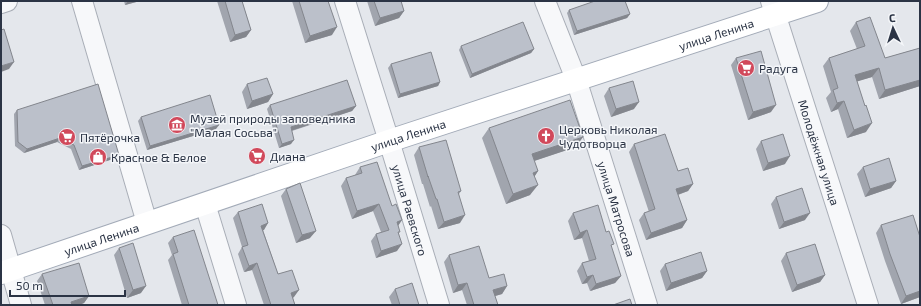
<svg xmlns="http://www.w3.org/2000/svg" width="921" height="306" viewBox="0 0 921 306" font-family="'Exo 2',sans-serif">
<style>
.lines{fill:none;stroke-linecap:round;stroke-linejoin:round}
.minor-casing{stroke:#a9aeb7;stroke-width:22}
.major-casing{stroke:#a3abb8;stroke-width:24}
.minor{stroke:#f7f8fa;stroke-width:20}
.major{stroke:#fff;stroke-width:22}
.wall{fill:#a1a5ae}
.shaded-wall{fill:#83868d}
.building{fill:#bbc0ca;stroke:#83868d}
.labels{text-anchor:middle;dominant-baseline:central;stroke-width:3;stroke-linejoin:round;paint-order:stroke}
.street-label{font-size:12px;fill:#2b3445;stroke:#f4f6f9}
.poi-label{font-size:12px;fill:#2b3445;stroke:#f4f6f9;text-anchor:start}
</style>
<rect width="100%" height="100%" fill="#e4e7ec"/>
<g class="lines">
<g class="minor-casing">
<g id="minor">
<path d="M82 1 147 223"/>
<path id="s1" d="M345 1 389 141 439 305"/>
<path id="s2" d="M545 1 576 79 647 305"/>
<path id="s3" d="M771 1 868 305"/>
<path d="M1 3 7 1"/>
<path d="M205 204 236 305"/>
<path d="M1 235 21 305"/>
</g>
</g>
<g class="major-casing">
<g id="major">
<path id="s4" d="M1 273 389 141 817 1"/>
</g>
</g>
<use href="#minor" class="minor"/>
<use href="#major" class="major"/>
</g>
<path class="wall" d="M124 1H140L125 5Z
M217 1H242L251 30 246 37 230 42Z
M292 1H328L332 35 305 43Z
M367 1H401L404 11 399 18 375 26Z
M569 10 630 14 627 18 574 35 567 13Z
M856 22 885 58 920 48V86L879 99 872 77 857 81 866 132 847 138 838 109 831 112 826 98 831 92 823 66 829 58 857 49 850 31Z
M461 46 534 49 531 53 470 78 459 50Z
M736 58 771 112 748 120 731 65Z
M391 64 440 82 438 86 398 98 388 68Z
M247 84 273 94 268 102 247 109 242 92Z
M609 88 634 109 611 117 604 96Z
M270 105 356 106 352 111 292 131 291 144 279 148 267 109Z
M17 110 119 155 116 158 79 170 71 149 57 142 24 153 15 146 14 114Z
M141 117 216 129 147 150 138 121Z
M489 128 576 147 534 161 538 171 534 177 530 195 506 204 482 138Z
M761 141 785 164 763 171 756 149Z
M634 144 678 171 693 184 688 191 678 195 687 220 682 228 646 240 639 220 644 213 649 212 629 152Z
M419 147 461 191 459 194 460 223 438 229 431 206 430 207 423 184H422L414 155Z
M360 167 392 206 402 220 398 226 399 234 397 251 376 258 371 241 376 234 381 232 373 211 352 219 341 186 346 178 355 176V175Z
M863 167 896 181 891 188 865 197 857 174Z
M286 189 310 238 296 243 281 196Z
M776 197 805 220 779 229 771 204Z
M238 212 268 223 263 230 278 274 294 297 293 298 295 305H264L252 270 244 272 238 254 242 247 233 218Z
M573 213 611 248 621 276 615 283 590 291 587 283 582 284 577 271 582 263 589 261 582 238 574 240 568 221Z
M881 225 920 237V297L901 304 885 261 876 233Z
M173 237 218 305H182L168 260 172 255 168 243Z
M119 248 141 293 127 298 114 255Z
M786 253 825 275 820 282 792 292 781 261Z
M449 255 489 278 507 286 502 294 495 296 498 305H467L462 290 453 293 444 262Z
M665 264 707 271 702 278 666 291 660 271Z
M42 274 89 296 84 303 79 305H45L37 281Z
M395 289 419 305H392L389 297Z"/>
<path class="shaded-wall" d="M128 1H140L125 5Z
M404 11 399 18 375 26 380 18Z
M630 14 627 18 574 35 577 31Z
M337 27 332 35 305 43 310 36Z
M251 30 246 37 230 42 235 35Z
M534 49 531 53 470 78 472 74Z
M14 62 9 69 1 72V66Z
M879 68 872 77 849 84 855 75Z
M920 80V86L879 99 885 90Z
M440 82 438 86 398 98 400 94Z
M273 94 268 102 247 109 252 101Z
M844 101 838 109 831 112 837 103Z
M639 102 634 109 611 117 616 109Z
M776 105 771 112 748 120 753 112Z
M356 106 352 111 287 132 291 127Z
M872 123 866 132 847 138 854 130Z
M219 125 216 129 147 150 150 146Z
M583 137 576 147 525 164 532 154Z
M60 138 57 142 24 153 27 149Z
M294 140 291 144 279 148 282 144Z
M119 155 116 158 79 170 82 166Z
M790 156 785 164 763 171 768 163Z
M538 171 531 182 533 173Z
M896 181 891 188 865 197 870 189Z
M693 184 688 191 671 197 676 189Z
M538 185 530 195 506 204 513 194Z
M379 204 373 211 352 219 357 211Z
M810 213 805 220 779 229 784 222Z
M465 215 460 223 438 229 444 222Z
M402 220 397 227V222Z
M687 220 682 228 646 240 651 233Z
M268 223 264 230 257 232 261 226Z
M587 230 582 238 574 240 580 233Z
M316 231 310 238 296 243 302 235Z
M402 244 397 251 376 258 381 251Z
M257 263 252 270 244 272 249 266Z
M707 271 702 278 666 291 671 283Z
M593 275 587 283 582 284 587 277Z
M825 275 820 282 792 292 797 285Z
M621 276 615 283 590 291 596 284Z
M467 283 462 290 453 293 458 285Z
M146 286 141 293 127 298 133 290Z
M507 286 502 294 488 298 493 290Z
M299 290 294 297 286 300 291 293Z
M920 291V297L901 304 906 296Z
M89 296 84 303 79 305H69L71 302Z"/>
<path class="building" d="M225 1H242L251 30 235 35Z
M299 1H328L337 27 310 36Z
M374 1H401L404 11 380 18Z
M595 1H625L630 14 577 31 569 10Z
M870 17 885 58 920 48V80L885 90 879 68 855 75 865 106 866 105 872 123 854 130 844 101 837 103 833 90 838 88 829 58 865 46 856 22Z
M523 22 534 49 472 74 461 46Z
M4 29 14 62 1 66V30Z
M761 51 776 105 753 112 736 58Z
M431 52 440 82 400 94 391 64Z
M267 78 273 94 252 101 247 84Z
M347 80 356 106 291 127 294 140 282 144 270 105Z
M633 81 639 102 616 109 609 88Z
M98 84 119 155 82 166 74 145 60 138 27 149 18 142 17 110Z
M210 95 219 125 150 146 141 117Z
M570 100 583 137 532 154 538 171 533 173 538 185 513 194 489 128Z
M665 134 678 171 688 168 693 184 676 189 687 220 651 233 644 213 655 209 634 144Z
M783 134 790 156 768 163 761 141Z
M446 140 461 191 458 192 465 215 444 222 437 199H436L428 176V177L419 147Z
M889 158 896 181 870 189 863 167Z
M377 162 392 206 396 204 402 220 397 222 400 232H398L402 244 381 251 376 234 389 230 379 204 357 211 346 178 362 173 360 167Z
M300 183 316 231 302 235 286 189Z
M802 188 810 213 784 222 776 197Z
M262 204 268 223 261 226 278 274 292 270 299 290 291 293 295 305H271L257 263 249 266 242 247 248 245 238 212Z
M598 205 606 232 609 231 614 244 611 245 621 276 596 284 593 275 587 277 582 263 596 259 587 230 580 233 573 213Z
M913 215 920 237V291L906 296 890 254 881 225Z
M194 230 218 305H189L173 254 178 252 173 237Z
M133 243 146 286 133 290 119 248Z
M815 244 825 275 797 285 786 253Z
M479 246 489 278 504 274 507 286 493 290 498 305H474L467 283 458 285 449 255Z
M701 252 707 271 671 283 665 264Z
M79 263 89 296 71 302 72 305H53L42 274Z
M412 283 419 305H400L395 289Z
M630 299 632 305H613Z"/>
<defs>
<g id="supermarket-disc" transform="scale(0.9)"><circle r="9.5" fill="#d1495b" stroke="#f4f6f9"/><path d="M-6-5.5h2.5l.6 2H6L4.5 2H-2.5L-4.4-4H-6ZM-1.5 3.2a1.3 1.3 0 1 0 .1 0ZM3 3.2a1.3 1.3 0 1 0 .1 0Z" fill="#fff"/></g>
<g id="museum-disc" transform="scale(0.9)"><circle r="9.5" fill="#d1495b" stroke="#f4f6f9"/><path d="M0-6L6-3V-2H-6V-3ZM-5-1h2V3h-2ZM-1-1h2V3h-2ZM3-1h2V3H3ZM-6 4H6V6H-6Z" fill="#fff"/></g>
<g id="church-disc" transform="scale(0.9)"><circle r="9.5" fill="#d1495b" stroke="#f4f6f9"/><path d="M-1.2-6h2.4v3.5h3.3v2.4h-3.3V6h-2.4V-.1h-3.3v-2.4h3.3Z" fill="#fff"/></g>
<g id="shop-disc" transform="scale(0.9)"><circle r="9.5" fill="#d1495b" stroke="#f4f6f9"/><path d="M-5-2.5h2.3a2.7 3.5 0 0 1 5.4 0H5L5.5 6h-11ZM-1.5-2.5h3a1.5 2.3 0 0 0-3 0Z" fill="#fff"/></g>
</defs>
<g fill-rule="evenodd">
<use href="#supermarket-disc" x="746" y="68"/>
<use href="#museum-disc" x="177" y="125"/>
<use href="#church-disc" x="546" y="136"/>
<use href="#supermarket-disc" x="67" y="137"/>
<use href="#supermarket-disc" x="257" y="156"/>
<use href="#shop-disc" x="98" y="157"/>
</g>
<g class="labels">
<g class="street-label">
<text stroke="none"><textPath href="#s4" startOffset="754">улица Ленина</textPath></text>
<text stroke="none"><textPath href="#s4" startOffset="430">улица Ленина</textPath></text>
<text stroke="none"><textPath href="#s3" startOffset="159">Молодёжная улица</textPath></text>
<text stroke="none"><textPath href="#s2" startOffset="220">улица Матросова</textPath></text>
<text stroke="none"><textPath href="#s1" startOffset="219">улица Раевского</textPath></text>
<text stroke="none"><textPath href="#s4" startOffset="106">улица Ленина</textPath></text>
</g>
<g class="poi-label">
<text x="759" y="68">Радуга</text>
<text x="190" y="118">Музей природы заповедника<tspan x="190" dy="14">"Малая Сосьва"</tspan></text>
<text x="559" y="129">Церковь Николая<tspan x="559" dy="14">Чудотворца</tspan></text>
<text x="80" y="137">Пятёрочка</text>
<text x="270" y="156">Диана</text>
<text x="111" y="157">Красное &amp; Белое</text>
</g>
</g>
<rect width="921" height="306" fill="none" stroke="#2b3445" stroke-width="4"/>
<g transform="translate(893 28) rotate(356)" stroke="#f4f6f9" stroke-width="3" paint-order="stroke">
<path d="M0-3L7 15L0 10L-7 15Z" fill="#2b3445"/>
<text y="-6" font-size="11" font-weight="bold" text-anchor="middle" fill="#2b3445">С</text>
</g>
<path d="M10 290v6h115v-6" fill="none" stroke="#2b3445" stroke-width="2"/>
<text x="16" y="290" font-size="12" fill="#2b3445" stroke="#f4f6f9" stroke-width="3" paint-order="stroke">50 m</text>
</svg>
